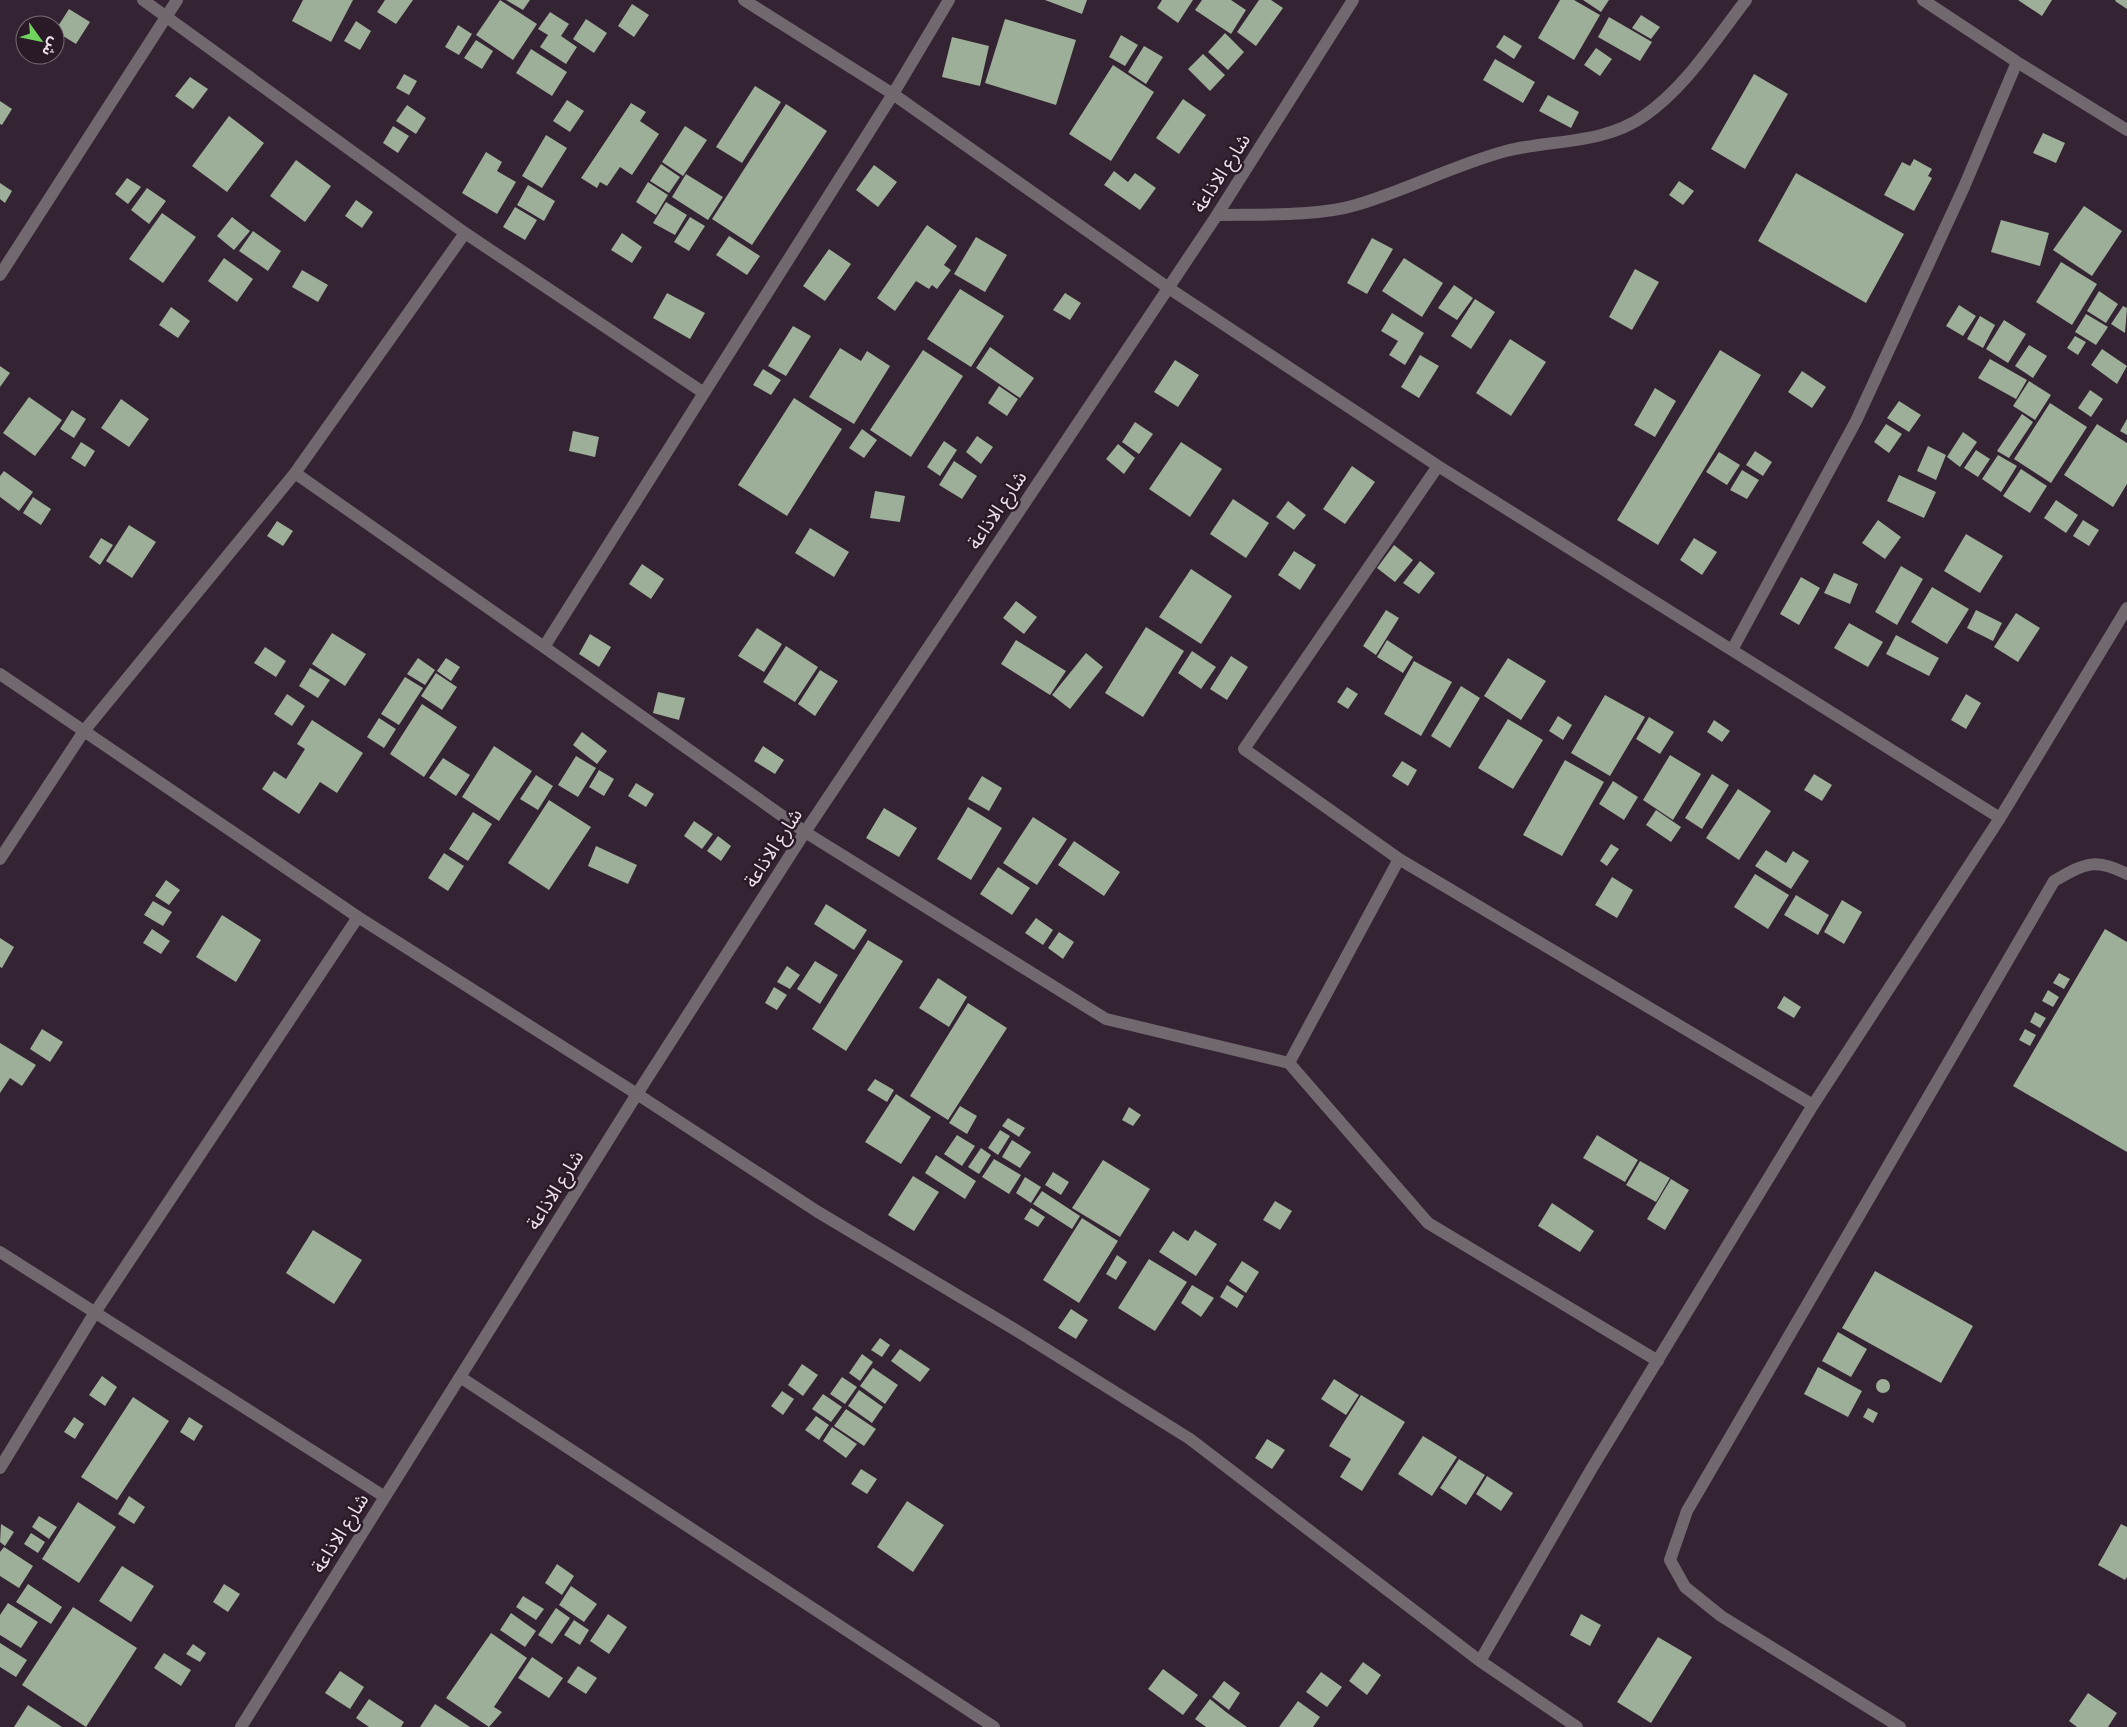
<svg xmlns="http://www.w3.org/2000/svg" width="2127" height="1727" viewBox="0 0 2127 1727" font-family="Cabin,'Noto Sans Arabic',sans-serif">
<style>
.building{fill:#9dae99}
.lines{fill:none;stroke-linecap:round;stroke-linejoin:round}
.lane{stroke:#716870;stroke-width:12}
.street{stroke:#716870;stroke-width:12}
.labels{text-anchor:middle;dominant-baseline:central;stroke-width:5;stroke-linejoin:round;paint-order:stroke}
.street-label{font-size:19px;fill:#ede2ec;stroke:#2a1a28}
</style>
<rect width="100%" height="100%" fill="#342332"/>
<path class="building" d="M303 0H353L331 42 292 21Z
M385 0H413L396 24 377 12Z
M500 0 537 24 513 60 476 35Z
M506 0H530L523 10Z
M1045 0H1087L1082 14Z
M1162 0H1193L1178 23 1157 8Z
M1202 0H1231L1246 10 1231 34 1195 10Z
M1259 0H1271L1283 8 1256 46 1237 32Z
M1560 0H1574L1600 15 1574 60 1538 38Z
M1583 0H1609L1601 12Z
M2018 0H2052L2042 16Z
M2116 0H2127V9L2115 1Z
M632 4 649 15 634 37 618 26Z
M69 9 90 22 76 44 55 31Z
M550 12 569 24 561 36 577 47 566 64 540 47 548 35 538 29Z
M1641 15 1660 27 1651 39 1632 28Z
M1609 17 1652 42 1640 61 1598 37Z
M586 19 607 33 594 53 573 39Z
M1005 19 1076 40 1056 105 985 83Z
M356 21 371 31 360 50 344 41Z
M458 25 472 34 459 55 445 47Z
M1225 33 1244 52 1228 70 1208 52Z
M1121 35 1138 45 1125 66 1109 57Z
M1504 35 1522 46 1514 59 1496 47Z
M952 37 989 46 980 86 942 77Z
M476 40 493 51 482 69 464 58Z
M1144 46 1163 57 1146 84 1128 72Z
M1596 48 1612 59 1600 76 1584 65Z
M531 49 567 72 552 96 516 73Z
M1203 54 1225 75 1210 91 1188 69Z
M1495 59 1535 82 1523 103 1483 80Z
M1113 65 1154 92 1111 161 1069 134Z
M404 74 417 81 409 95 396 88Z
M1754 74 1788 94 1745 169 1711 149Z
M190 77 208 89 193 109 175 96Z
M755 86 781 102 742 163 716 147Z
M1548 95 1579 112 1571 128 1539 111Z
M1183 99 1206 115 1179 154 1156 138Z
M567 100 584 111 570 132 553 121Z
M0 101 12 109 2 125 0 124Z
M631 103 646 112 640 121 659 134 632 175 620 167 607 186 600 182 597 188 581 178Z
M786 104 827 131 752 245 712 219Z
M407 105 426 118 416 134 396 121Z
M229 116 264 143 227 192 192 166Z
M393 126 409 136 398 153 383 143Z
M685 126 707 140 683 176 662 162Z
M2043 133 2065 143 2056 163 2033 153Z
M546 135 567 148 542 188 522 176Z
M486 152 502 162 497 171 516 182 497 214 462 193Z
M1914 159 1932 169 1928 176 1932 178 1914 211 1884 195 1902 162 1910 166Z
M296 160 331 186 305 222 270 196Z
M661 164 680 177 669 193 650 181Z
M874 165 897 182 878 207 856 190Z
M1114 171 1128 182 1135 173 1156 188 1140 210 1104 185Z
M1796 173 1904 234 1866 303 1758 241Z
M686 174 723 197 708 220 672 197Z
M127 178 141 187 128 204 115 194Z
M1679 181 1694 191 1683 205 1669 195Z
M648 182 668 195 656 215 636 202Z
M0 183 12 191 5 203 0 199Z
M528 185 555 201 544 221 517 205Z
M147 188 166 201 149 224 131 210Z
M356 200 373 212 362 228 345 216Z
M666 202 687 215 675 235 653 223Z
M2084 206 2122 231 2092 276 2053 250Z
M515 207 537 220 525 240 503 227Z
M162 213 196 237 163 283 129 259Z
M232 217 250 231 234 250 217 236Z
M690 217 705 226 689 251 674 242Z
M2001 220 2049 233 2040 266 1991 252Z
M927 225 957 246 944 265 951 270 937 289 932 285 929 289 916 281 895 311 877 298Z
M253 231 281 251 268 271 239 251Z
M622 233 642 247 632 263 611 250Z
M729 236 760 256 747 275 716 255Z
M976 237 1007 255 985 292 954 274Z
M1372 238 1393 249 1367 294 1347 283Z
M829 249 851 264 825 301 803 286Z
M224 258 253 279 237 302 208 281Z
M1404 258 1443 283 1422 317 1382 291Z
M2061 262 2097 284 2072 325 2036 302Z
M1635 269 1659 282 1632 330 1609 317Z
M302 270 328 285 318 302 292 287Z
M1454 285 1473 298 1457 320 1438 308Z
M960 289 1004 316 971 367 927 339Z
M2099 291 2118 304 2106 323 2087 311Z
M667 293 705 313 690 339 653 318Z
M1065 293 1081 303 1070 320 1053 310Z
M1475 299 1495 312 1471 349 1451 336Z
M1959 305 1976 316 1963 336 1946 326Z
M2123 306 2127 308 2125 333 2111 324Z
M171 307 190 321 178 338 159 325Z
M1392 313 1424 333 1405 365 1389 355 1398 341 1381 331Z
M2086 314 2108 327 2096 345 2075 332Z
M1980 316 1995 325 1983 348 1967 339Z
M2004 320 2026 334 2008 363 1986 349Z
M793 326 811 336 786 376 768 366Z
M2075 336 2086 342 2078 355 2067 348Z
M1510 339 1546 362 1511 416 1476 393Z
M2029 345 2047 356 2033 378 2015 366Z
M990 347 1034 378 1020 398 976 368Z
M840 348 861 361 867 351 890 366 854 424 809 397Z
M2102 349 2127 366 2117 384 2091 365Z
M923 350 963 376 911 457 870 430Z
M1720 350 1761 375 1658 545 1617 520Z
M1420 355 1439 366 1419 398 1401 387Z
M1990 359 2027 380 2016 399 1978 378Z
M1175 360 1199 375 1178 407 1154 392Z
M0 366 10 373 0 387Z
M763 369 781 380 771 395 753 385Z
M1802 371 1826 387 1812 408 1788 392Z
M2029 381 2051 395 2035 420 2013 406Z
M999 386 1018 399 1007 416 988 403Z
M1655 388 1676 401 1655 437 1634 425Z
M2090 390 2103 399 2091 417 2078 408Z
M29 397 62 420 35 456 3 433Z
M794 398 842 429 787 516 738 485Z
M121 399 149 419 129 447 101 428Z
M1899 401 1921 415 1909 432 1887 418Z
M2050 403 2087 427 2051 483 2014 459Z
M72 410 86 419 74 438 60 429Z
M2022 414 2033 422 2009 458 1997 451Z
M2127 419V435L2120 431Z
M1135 422 1153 434 1139 454 1122 442Z
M1886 424 1902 434 1889 453 1874 442Z
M2097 424 2127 443V484L2113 507 2064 475Z
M862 429 877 440 864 458 849 448Z
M573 431 599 437 595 457 569 451Z
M1963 432 1977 442 1960 467 1947 457Z
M977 436 993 447 981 464 966 452Z
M944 441 957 450 940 476 927 467Z
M81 442 95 451 85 467 71 458Z
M1181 442 1222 469 1190 517 1149 489Z
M1118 444 1135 458 1124 474 1106 459Z
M1928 446 1946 455 1936 480 1917 471Z
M1976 450 1990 459 1978 477 1964 468Z
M1755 451 1772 462 1763 476 1746 465Z
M1719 452 1740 465 1727 485 1706 472Z
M1998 455 2017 466 2001 492 1982 479Z
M954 461 977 476 962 499 939 485Z
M1352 466 1375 482 1345 524 1323 509Z
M2021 469 2047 486 2030 513 2003 496Z
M1742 470 1759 480 1747 499 1730 490Z
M4 471 33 492 19 511 0 497V476Z
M1899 475 1936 492 1924 518 1887 501Z
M875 491 905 496 900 522 870 518Z
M33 497 51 509 41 525 23 513Z
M1233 499 1269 523 1246 558 1210 534Z
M2056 500 2078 515 2066 533 2044 518Z
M1288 501 1306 515 1294 530 1276 517Z
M1878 520 1901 537 1885 559 1862 543Z
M2083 520 2099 530 2089 546 2073 536Z
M277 521 293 531 283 546 267 536Z
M129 525 156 542 132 578 106 561Z
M810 528 849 552 834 577 795 553Z
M1966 534 2003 556 1980 593 1944 571Z
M101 538 113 545 100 565 89 557Z
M1694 538 1717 552 1702 575 1680 560Z
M1394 545 1413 560 1395 582 1377 568Z
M1294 551 1316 565 1300 590 1278 575Z
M1420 561 1435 573 1419 594 1403 583Z
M642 564 664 579 651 599 629 584Z
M1901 566 1923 579 1897 625 1875 612Z
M1191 569 1232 596 1201 644 1159 617Z
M1834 573 1858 584 1850 604 1824 593Z
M1801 577 1820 588 1799 625 1780 614Z
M1932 587 1969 609 1947 644 1911 622Z
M1016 601 1037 617 1024 634 1003 618Z
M1386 610 1399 618 1376 655 1363 646Z
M1976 610 2002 623 1993 641 1967 628Z
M2016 613 2040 628 2018 662 1994 647Z
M1849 623 1883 642 1868 667 1834 648Z
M1146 627 1184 651 1143 717 1105 693Z
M757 628 782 644 764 672 738 656Z
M332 633 366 654 345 686 312 664Z
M590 634 611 647 599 667 579 654Z
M1896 635 1939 658 1929 676 1886 654Z
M1016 640 1066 671 1050 695 1001 664Z
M1387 640 1413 657 1403 673 1377 657Z
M786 646 818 667 795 702 763 682Z
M265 647 286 661 276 677 254 663Z
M1192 651 1216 667 1201 689 1178 673Z
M1086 653 1103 667 1070 709 1052 695Z
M1231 656 1248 667 1227 700 1210 689Z
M418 658 435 670 425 685 407 674Z
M446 658 460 667 451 681 437 671Z
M1508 658 1546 681 1521 720 1484 696Z
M1414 661 1452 682 1421 736 1384 714Z
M310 668 330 680 318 698 299 686Z
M820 670 838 681 815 716 798 704Z
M436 673 457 687 442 710 421 696Z
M405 677 423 688 399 725 381 714Z
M1461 686 1480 698 1450 748 1431 736Z
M1347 687 1358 694 1348 709 1337 702Z
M658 692 685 698 679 720 653 713Z
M287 694 305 706 292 726 274 714Z
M1966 694 1981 703 1966 729 1951 720Z
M1605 695 1645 717 1610 776 1571 753Z
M422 704 457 727 424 777 390 754Z
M1558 716 1572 725 1563 740 1549 731Z
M1649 717 1674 732 1660 754 1636 739Z
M379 718 396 729 384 748 367 737Z
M1508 719 1543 740 1513 789 1478 768Z
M312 720 363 753 337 793 320 782 299 814 262 789 274 771 286 779 305 749 297 744Z
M1714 720 1730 731 1722 742 1707 732Z
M582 732 607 751 597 764 573 745Z
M494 746 532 771 499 821 462 797Z
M763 746 784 760 775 774 754 761Z
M1670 755 1701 774 1673 820 1643 800Z
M576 756 596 768 578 797 558 785Z
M443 758 470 775 456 796 429 778Z
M1565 760 1604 782 1562 856 1523 835Z
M1402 761 1417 770 1408 786 1392 776Z
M599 770 614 779 604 796 589 787Z
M1712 774 1729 785 1702 829 1685 818Z
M1814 774 1832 785 1822 801 1804 790Z
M536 775 553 786 538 810 520 799Z
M982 776 1002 788 989 811 968 799Z
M1613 781 1638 797 1624 820 1599 804Z
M636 783 654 794 646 807 628 796Z
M1738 789 1771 811 1739 860 1706 838Z
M549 800 591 827 549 890 508 863Z
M968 807 1002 828 971 880 937 859Z
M884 808 917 828 899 857 866 838Z
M1656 810 1681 827 1671 842 1646 825Z
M473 812 492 824 468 861 449 849Z
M1033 817 1067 839 1037 885 1003 863Z
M694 821 713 834 702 849 684 836Z
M718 836 731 846 721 861 707 851Z
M1074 841 1120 872 1104 896 1058 865Z
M1611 844 1619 849 1607 866 1600 861Z
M596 846 637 865 628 884 588 866Z
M1766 850 1786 863 1793 851 1809 861 1791 889 1755 866Z
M444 853 464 866 448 891 428 878Z
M998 867 1030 888 1012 915 980 894Z
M1755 874 1789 895 1768 929 1734 907Z
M1612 877 1633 890 1617 918 1595 905Z
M166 880 180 890 169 905 155 896Z
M1796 895 1829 915 1818 935 1784 915Z
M1842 900 1862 912 1844 944 1824 932Z
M153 901 172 912 163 926 144 915Z
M826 904 867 930 854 950 814 924Z
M222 915 261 940 236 982 196 957Z
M1036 918 1053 930 1043 945 1025 933Z
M152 929 170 941 161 954 143 943Z
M2105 929 2127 942V1152L2013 1086Z
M1059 932 1074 942 1063 959 1048 948Z
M0 938 14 947 2 968 0 967Z
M868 940 903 961 846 1051 812 1029Z
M815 961 838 975 820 1004 797 989Z
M787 966 800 975 790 989 777 982Z
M2059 973 2070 979 2064 989 2053 983Z
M938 978 967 997 949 1027 919 1008Z
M774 987 787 995 777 1010 765 1003Z
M2048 990 2059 997 2053 1007 2042 1001Z
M1784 996 1801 1007 1794 1018 1777 1008Z
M968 1003 1007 1028 948 1120 910 1096Z
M2035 1012 2046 1018 2040 1028 2030 1022Z
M42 1029 63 1042 50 1062 30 1049Z
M2025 1029 2036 1035 2030 1046 2019 1040Z
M0 1043 36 1065 22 1086 10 1078 0 1093Z
M875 1079 894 1090 887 1102 867 1090Z
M896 1094 931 1117 901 1164 865 1142Z
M960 1106 977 1116 967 1134 949 1123Z
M1129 1107 1141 1115 1133 1126 1122 1120Z
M1008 1118 1025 1128 1019 1137 1002 1126Z
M1000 1130 1010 1136 998 1155 988 1148Z
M957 1135 975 1146 962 1166 944 1154Z
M1597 1135 1638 1160 1625 1182 1583 1158Z
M1012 1140 1031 1152 1020 1168 1002 1157Z
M981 1148 991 1155 979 1174 968 1167Z
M936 1155 976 1181 965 1199 925 1173Z
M994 1159 1021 1175 1009 1194 982 1177Z
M1103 1160 1150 1189 1120 1237 1072 1208Z
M1640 1161 1670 1178 1656 1202 1626 1185Z
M1053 1172 1069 1182 1061 1195 1045 1185Z
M913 1176 939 1192 914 1231 888 1215Z
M1025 1177 1041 1187 1031 1203 1016 1193Z
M1671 1179 1689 1190 1665 1230 1647 1219Z
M1042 1191 1080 1216 1072 1229 1033 1204Z
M1275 1201 1292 1211 1280 1230 1263 1220Z
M1552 1203 1594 1231 1580 1252 1538 1226Z
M1031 1208 1045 1217 1038 1227 1024 1219Z
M1082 1218 1118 1241 1079 1303 1043 1280Z
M313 1230 362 1260 334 1304 286 1273Z
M1195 1230 1217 1244 1196 1276 1159 1252 1173 1231 1188 1241Z
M1117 1255 1127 1262 1116 1280 1106 1274Z
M1149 1259 1187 1282 1155 1331 1118 1308Z
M1242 1261 1259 1272 1246 1293 1229 1281Z
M1875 1271 1973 1326 1941 1383 1842 1328Z
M1192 1285 1214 1298 1201 1317 1181 1303Z
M1227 1285 1244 1296 1237 1308 1220 1297Z
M1071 1309 1088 1320 1076 1339 1058 1328Z
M1838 1332 1867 1349 1851 1377 1822 1361Z
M880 1338 890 1345 882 1357 871 1350Z
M900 1349 930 1369 920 1382 891 1361Z
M862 1354 873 1362 860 1381 849 1373Z
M802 1364 818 1375 803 1396 788 1385Z
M1818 1367 1862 1391 1848 1417 1804 1394Z
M873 1368 898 1385 885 1404 860 1386Z
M102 1376 117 1387 105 1406 89 1395Z
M842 1377 857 1387 845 1404 830 1394Z
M1334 1379 1359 1395 1346 1415 1321 1399Z
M1876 1386a7 7 0 1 1 14 0a7 7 0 1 1-14 0Z
M859 1390 883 1407 872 1423 848 1406Z
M782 1391 794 1399 783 1415 771 1406Z
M823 1394 842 1407 831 1422 812 1409Z
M1361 1395 1405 1422 1362 1491 1340 1477 1351 1459 1329 1446Z
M133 1397 169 1421 117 1500 81 1477Z
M1868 1408 1878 1413 1873 1423 1863 1417Z
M846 1409 876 1429 864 1446 834 1426Z
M816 1416 829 1425 819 1440 805 1430Z
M74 1417 84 1424 75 1439 64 1432Z
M189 1417 203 1426 194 1441 180 1432Z
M832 1427 857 1444 846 1458 823 1441Z
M1423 1436 1457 1457 1432 1496 1398 1474Z
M1267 1439 1285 1450 1272 1469 1255 1458Z
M1459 1459 1485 1475 1466 1505 1440 1488Z
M861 1469 877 1479 867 1494 851 1484Z
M1487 1476 1513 1493 1501 1511 1476 1494Z
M129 1496 145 1507 134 1524 118 1514Z
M907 1501 944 1525 913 1572 877 1547Z
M78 1502 116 1527 79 1583 42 1559Z
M39 1516 57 1527 49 1539 32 1527Z
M1 1524 14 1532 5 1546 0 1542Z
M2121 1524 2127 1527V1577L2125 1580 2098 1565Z
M31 1533 45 1542 38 1553 24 1544Z
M4 1547 33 1566 19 1588 0 1576V1552Z
M557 1564 574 1576 562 1595 545 1583Z
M122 1566 154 1586 131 1622 99 1601Z
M28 1584 62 1607 51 1624 16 1602Z
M224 1584 240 1594 228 1612 213 1602Z
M571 1586 597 1604 584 1622 559 1605Z
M523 1596 544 1609 536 1620 516 1607Z
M8 1603 38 1622 21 1648 0 1635V1615Z
M73 1607 137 1648 86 1727 22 1685Z
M556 1608 570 1618 552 1644 538 1635Z
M511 1613 536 1631 525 1647 500 1630Z
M608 1614 627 1627 609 1654 590 1641Z
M1581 1614 1601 1625 1590 1646 1570 1635Z
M574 1620 589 1630 580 1645 564 1635Z
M491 1633 527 1658 494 1707 502 1712 489 1727 446 1698Z
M1658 1637 1692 1657 1651 1723 1617 1702Z
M0 1643 27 1660 16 1677 0 1667Z
M193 1644 206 1653 200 1662 186 1654Z
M164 1653 191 1670 181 1686 154 1668Z
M532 1657 563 1678 549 1698 518 1678Z
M1363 1662 1381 1675 1367 1695 1349 1681Z
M578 1666 597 1678 586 1694 567 1682Z
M1163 1669 1198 1695 1183 1715 1148 1689Z
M340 1671 364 1687 350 1709 325 1693Z
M1321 1672 1342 1687 1327 1707 1306 1692Z
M1224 1681 1240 1693 1229 1710 1212 1697Z
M2088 1693 2117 1713 2108 1727H2077L2069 1721Z
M369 1699 404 1722 401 1727H369L356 1718Z
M1210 1699 1226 1712 1247 1727H1206L1195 1719Z
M1298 1701 1320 1717 1313 1727H1279Z
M435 1704 470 1727H420Z
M28 1705 62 1727H14Z"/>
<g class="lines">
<path class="lane" d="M1900 1727 1721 1616 1685 1587 1670 1560 1687 1511 2054 881C2084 864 2094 857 2127 874"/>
<path class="street" d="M143 0 465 233 704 393 893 94 949 0
M744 0 893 94 1167 287 1438 466 2000 818
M1923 0 2017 62 2127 130
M1217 215C1259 214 1316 217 1356 205 1407 190 1454 165 1506 151 1553 139 1602 145 1644 116 1686 87 1715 40 1746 0
M0 275 177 0
M704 393 544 647 805 832 1106 1019 1289 1063 1428 1223 1658 1361
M295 473 544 647
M1732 650 1856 421 1964 187 2017 62
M0 674 358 917 637 1094 818 1212 1014 1329 1190 1439 1480 1661
M0 859 84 731 295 473 465 233
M1399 859 1813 1105
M1289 1063 1399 859 1244 749 1438 466
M0 1252 385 1497
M460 1377 994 1727
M0 1468 94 1314 358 917
M241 1727 637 1094 805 832 1217 215 1353 0
M1577 1727 1480 1661 1592 1468 1813 1105 2000 818 2127 608"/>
</g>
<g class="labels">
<g class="street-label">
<text transform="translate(1221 173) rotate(-57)">شارع الاذاعة</text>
<text transform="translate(997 510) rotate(-56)">شارع الاذاعة</text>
<text transform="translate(773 848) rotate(-57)">شارع الاذاعة</text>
<text transform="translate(555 1190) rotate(-58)">شارع الاذاعة</text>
<text transform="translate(340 1533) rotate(-58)">شارع الاذاعة</text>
</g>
</g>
<g transform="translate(40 40) rotate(123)"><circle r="24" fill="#2a1a28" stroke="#786a76"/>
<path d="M0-4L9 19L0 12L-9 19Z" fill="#71d25e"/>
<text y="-8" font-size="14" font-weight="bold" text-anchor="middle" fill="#ede2ec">ش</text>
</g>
</svg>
